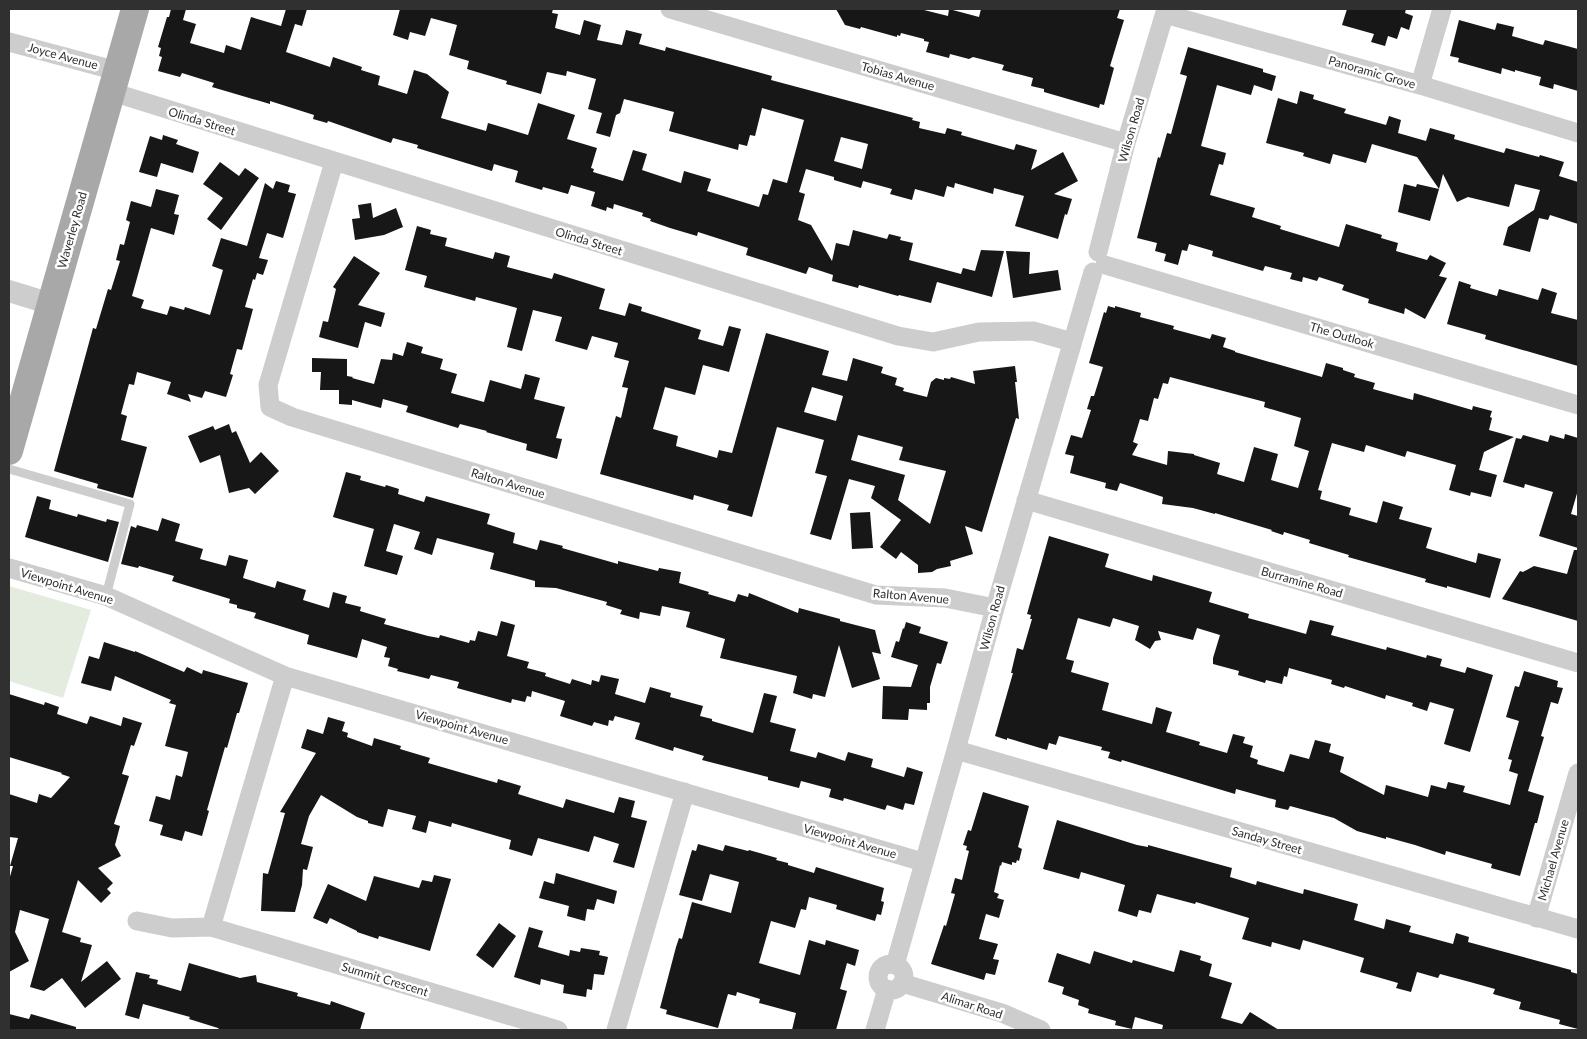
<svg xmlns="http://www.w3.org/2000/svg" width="1587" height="1039" viewBox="0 0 1587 1039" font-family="Lato,sans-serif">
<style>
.green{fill:#e4ecdf}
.building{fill:#171717;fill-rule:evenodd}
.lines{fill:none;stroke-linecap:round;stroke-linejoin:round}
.service{stroke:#cdcdcd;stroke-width:9}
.minor{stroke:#cdcdcd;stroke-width:19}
.tertiary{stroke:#cdcdcd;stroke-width:22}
.primary{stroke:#a8a8a8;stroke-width:28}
.labels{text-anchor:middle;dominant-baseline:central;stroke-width:5;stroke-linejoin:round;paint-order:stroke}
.street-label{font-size:12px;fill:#303030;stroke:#fff}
</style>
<rect width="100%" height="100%" fill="#fff"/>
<path class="green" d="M9 586 91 610 63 698 9 681Z"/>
<path class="building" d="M171 9H186L183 20 196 24 190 43 224 53 226 45 241 50 251 17 281 26 286 9H307L302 26 295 24 286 52 330 67 333 57 362 67 361 70 380 76 378 85 407 94 414 70 427 74 449 92 441 118 486 131 488 123 528 135 538 103 575 115 567 139 597 148 591 168 594 169 593 172 623 181 633 150 647 154 642 170 681 183 684 171 711 179 707 191 759 207 763 194 768 195 773 179 787 183 804 120 762 108 755 136 750 135 747 146 739 144 738 150 669 131 674 112 624 99 620 113 616 115 610 137 596 133 602 113 588 109 596 79 567 71 566 76 547 72 541 94 506 84 507 81 467 69 469 61 449 55 457 25 431 18 425 36 410 32 408 40 393 35 400 9H553L552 13 558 14 555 28 580 35 584 20 601 25 597 40 622 45 626 30 642 34 639 44 665 51 666 47 772 76 771 80 913 118 912 120 920 122 919 128 945 134 947 128 962 132 961 135 1014 150 1016 144 1037 150 1031 170 1063 152 1078 181 1054 194 1072 199 1067 215 1065 214 1058 239 1015 226 1024 196 994 188 993 194 955 183 954 188 947 186 944 197 915 189 912 200 890 194 892 189 863 181 861 188 834 180V177L806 169 799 192 805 194 798 220 811 225 832 261 836 243 849 246 853 230 887 239 889 234 901 237 900 240 913 243 909 260 961 274 963 268 975 271 981 250 1004 251 992 297 937 282 931 303 899 295 898 296 859 285 858 288 832 281 833 275 809 267 806 274 746 255 748 248 698 232 697 236 670 228 650 221 651 219 642 216 643 213 614 204 613 209 607 207 606 211 591 206 595 192 571 185 568 194 543 187 542 190 515 182 518 171 494 164 492 171 417 148 418 145 393 138 391 143 328 121 327 123 313 119 314 115 270 101V104L212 87 214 83 182 73 180 77 158 71 162 57 159 56 161 48 158 47 167 17H169ZM841 137 868 144 862 169 834 161Z
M836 9H920L948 16 949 9 979 17 981 9H1120L1117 18 1124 20 1110 66 1114 68 1104 105 1100 104 1099 108 1044 92V89L1031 86 1033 78 1002 70 1004 65 973 57 969 59 950 54 949 58 926 52 929 42 924 41V39L901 33 900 36 897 35V37L861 27 860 29 845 25Z
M1347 9H1406L1405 13 1413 16 1409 30 1401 27 1397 39 1388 36 1385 46 1371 42 1374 34 1342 25Z
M1459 20 1495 30 1497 23 1514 27 1512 36 1543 45 1545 40 1578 49V91L1554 84 1553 89 1539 85 1541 77 1515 70V72L1502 68 1501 74 1458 62 1459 58 1450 56Z
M1188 47 1263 69V72L1276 76 1272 91 1254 85 1251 95 1217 85 1201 146 1226 153 1223 165 1219 164 1210 195 1255 208 1252 217 1281 226 1280 229 1339 247 1346 224 1382 235 1381 238 1398 243 1396 251 1427 260 1430 255 1446 263 1439 276 1447 278 1425 319 1405 308 1404 314 1368 303 1369 299 1342 290 1344 285 1319 277 1317 281 1303 277 1302 282 1290 279 1292 273 1265 266 1263 271 1212 256 1213 251 1189 244 1187 251 1182 250 1178 265 1164 261 1166 254 1155 251 1157 243 1137 238 1158 157 1160 158 1167 133 1171 134 1187 76 1180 74Z
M1300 91 1314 95 1313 99 1346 109 1344 113 1386 125 1389 116 1401 120 1398 133 1426 141 1430 128 1455 135 1454 139 1504 153 1506 148 1539 157 1540 155 1564 162 1559 176 1578 182V224L1550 215 1548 220 1539 218 1530 252 1503 245 1508 227 1534 210 1540 190 1515 184 1509 207 1468 197 1457 202 1443 174 1439 189 1417 157 1372 144 1366 163 1333 154 1330 164 1303 156 1304 153 1266 143 1278 98 1297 104Z
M163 135 178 140 176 144 199 152 193 173 161 163 157 177 139 172 150 136 162 140Z
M220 162 239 176 245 168 259 178 221 230 207 219 223 198 203 184Z
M276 181 290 185 288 192 296 194 283 238 267 233 259 258 268 260 263 275 257 273 255 280 253 279 245 307 253 309 242 350 237 349 230 374 233 375 226 397 205 391 202 398 188 394 191 402 167 394 171 382 137 372 134 385 129 384 121 414 127 416 121 440 147 447 133 498 97 488 98 484 54 471 93 328 96 329 108 289 111 290 120 261 116 260 120 244 124 245 130 222 126 220 131 201 151 207 156 189 179 195 174 214 179 215 174 235 151 228 132 296 144 300 141 308 167 315 170 306 184 310 185 307 210 315 223 270 212 266 221 238 247 246 265 183 273 189Z
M1404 184 1416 187 1417 184 1439 189 1430 221 1398 212Z
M371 203 373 218 396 208 403 227 384 235 355 240 352 219 360 218 358 205Z
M417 226 431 230 430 234 447 238 445 246 493 259 495 252 510 256 507 267 552 279 554 273 605 289 599 309 625 316 629 303 642 307 641 311 701 330 698 339 723 346 729 326 741 329 729 372 703 365 695 395 665 387 653 429 678 436 676 446 717 458 719 450 732 453 766 333 829 351 822 375 847 381 853 358 883 367 881 373 897 378 895 385 904 388 903 391 927 397 931 382 936 378 944 380V378L950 379 951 377 975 384 973 371 1015 366 1017 382H1015L1019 419 1016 418 982 532 965 526 973 554 950 561 951 566 937 569 932 572 918 573V565L901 552 896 559 880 547 901 520 871 498 875 486 849 479 831 540 810 534 827 476 815 473 824 440 777 427 752 517 727 510 729 505 694 495 693 500 600 474 616 416 621 418 628 388 622 387 629 361 614 357 618 343 592 336 587 350 555 341 562 317 533 310 522 351 507 347 517 308 476 297 475 301 424 287 427 276 405 270ZM812 387 843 396 836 421 804 412ZM858 435 903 447 899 460 946 471 930 524 898 500 905 475 851 460Z
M1006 251 1030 252 1029 274 1058 270 1061 290 1013 298Z
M354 256 380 273 358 305 385 313 381 327 365 322 358 348 319 337 323 321 328 322 336 289 333 287Z
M1459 281 1471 285 1470 288 1497 296 1499 289 1538 300 1542 288 1557 293 1551 313 1578 320V366L1485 339 1486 335 1447 324Z
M1108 306 1115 308V306L1141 313 1140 317 1174 326 1173 329 1210 339 1212 334 1226 338 1223 347 1235 351V352L1322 377 1326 363 1343 368V370L1355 374 1354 377 1375 383 1373 389 1413 400 1414 393 1472 410 1473 406 1492 411 1490 417 1492 418 1489 430 1514 437 1484 452 1479 470 1497 475 1491 497 1471 492 1470 496 1449 490 1456 465 1407 451 1405 457 1366 445 1364 452 1332 443 1318 490 1322 491 1320 499 1351 508 1349 515 1377 523 1383 501 1403 507 1399 519 1432 528 1426 548 1476 563 1478 553 1501 559 1490 598 1447 586V588L1425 582 1426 579 1348 557 1349 555 1309 543 1310 540 1284 532 1283 535 1271 531 1272 530 1215 513V514L1193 508 1162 504 1163 497 1120 483 1117 491 1105 488 1106 483 1070 473 1074 456 1065 454 1071 435 1082 438 1091 410 1087 409 1091 396H1094L1103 367 1089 363 1104 312 1106 313ZM1170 377 1265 402 1264 407 1301 418 1294 446 1309 451 1298 488 1271 480 1278 454 1254 447 1244 482 1217 474 1220 463 1194 455V454L1168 451 1167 465 1132 455 1138 444 1133 442 1140 419 1148 421 1154 398 1158 399 1163 383 1168 384Z
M407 342 423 347 421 353 443 359 440 369 457 374 451 393 484 402 490 380 521 389 525 374 540 378 534 399 565 407 556 438 562 439 557 459 526 450 527 444 486 432 487 431 460 424 458 428 406 412 408 406 383 399 381 408 352 400V405L339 404V390H320L321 372H312V358L347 359V376L353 377 352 378 374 384 381 359 392 360 393 353 403 356Z
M229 424 232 433 236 431 250 463 261 452 279 471 255 494 249 488 229 493 220 455 200 463 188 436 213 426 215 430Z
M1565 434 1578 438V490L1571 514 1578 516V548L1539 536 1553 492 1525 484 1524 488 1503 482 1516 438 1521 439 1523 435 1548 442 1550 435 1564 439Z
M346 472 361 476 360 480 385 487 386 485 399 489 398 494 424 502 426 496 490 514 487 524 515 533 513 543 537 550 540 540 563 546 562 548 618 564V561L658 571 659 568 681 572 679 583 709 592 708 594 735 602 738 594 748 597 749 593 798 613 799 608 840 619V621L875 630 881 654 872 652 880 679 852 688 839 645 825 697 813 694 812 699 793 693 797 676 720 658 725 639 686 627 690 612 662 606 660 616 640 612 639 619 620 614 622 610 606 605 607 602 556 588 535 587V581L490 569 494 553 437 538 432 555 414 549 420 532 394 524 386 551 403 556 397 575 364 566 374 529 333 517Z
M37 496 51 500 49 509 77 517 78 514 106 522 107 519 119 522 108 562 25 537Z
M870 512 873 548 852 549 850 513Z
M162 518 180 524 175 541 203 549 200 559 226 566 229 555 248 560 243 578 275 588 277 581 306 590 303 600 329 608 333 592 347 596 345 603 361 607 360 611 386 619 384 624 428 636 439 638 440 635 469 643 470 640 475 641 478 631 497 636 501 621 515 625 507 656 529 662 527 668 546 673 545 676 570 684 572 679 591 685 592 680 599 682 601 675 619 679 615 694 645 703 650 687 671 693 670 697 703 706 700 716 712 719V721L753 733 764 693 777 696 770 722 796 729 790 751 816 758 818 752 845 761 848 752 873 759 871 767 904 777 907 767 923 772 914 805 905 803 903 810 887 805 885 810 844 798 843 801 829 797 831 789 801 781 799 788 768 780V777L702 760 704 756 674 747 673 751 635 739 640 723 615 716 613 721 609 720 608 726 594 722 592 726 560 716 565 701 532 691 531 697 527 696 525 702 512 699 511 703 457 688 459 682 431 675 429 679 397 671 398 669 388 666 390 658 384 657 387 647 362 639 357 658 307 644 309 635 254 618 256 613 237 608V605L229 603 230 599 172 581 174 576 139 566 138 568 121 564 131 526 136 528 137 525 158 531Z
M1049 536 1109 554 1105 567 1152 581 1153 575 1212 592 1209 602 1249 614 1248 618 1306 634 1310 620 1334 626 1331 635 1386 650 1387 647 1426 658 1427 655 1442 659 1440 666 1465 673 1467 667 1493 675 1470 752 1444 744 1454 709 1430 702 1427 711 1412 706 1413 703 1386 695 1385 699 1345 686 1344 688 1331 684 1332 680 1289 668 1287 677 1284 676 1282 684 1266 680 1265 683 1238 675 1239 671 1213 664V658L1220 635 1197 628 1193 640 1158 631 1161 640 1155 641 1150 649 1135 640 1139 626 1113 618 1110 627 1078 618 1066 659 1074 661 1071 672 1109 683 1102 710 1152 724 1156 707 1172 712 1166 732 1200 742 1199 745 1227 753 1233 734 1245 737 1243 743 1253 746 1250 757 1258 760 1257 764 1284 772 1290 754 1309 759 1315 740 1331 744 1329 752 1344 757 1340 772 1384 795 1386 785 1428 797 1431 785 1446 789 1448 782 1465 786 1463 792 1510 805 1518 774 1509 771 1512 760 1508 759 1519 721 1506 717 1515 686 1519 687 1524 671 1558 681 1557 687 1563 688 1558 704 1551 702 1541 736 1544 737 1528 791 1544 796 1537 823H1535L1520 876 1491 868 1492 864 1446 851 1445 855 1415 845 1386 837V839L1357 831 1334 818 1290 806 1288 810 1275 807 1276 800 1236 789 1235 794 1122 760 1121 762 1108 758 1110 752 1101 750 1102 747 1059 736 1056 745 1049 743 1047 750 1007 738V740L995 736 1013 673H1011L1017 648 1023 650 1032 619H1030L1031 615 1027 614Z
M1574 550H1578V621L1502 599 1520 571 1523 572 1534 566 1567 574Z
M906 622 921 627 919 633 948 642 941 664 937 663 930 687V703H927V710L909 709 908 720 882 719 883 686 911 687 918 665 891 657 896 641 899 642 903 628 904 629Z
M104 642 135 652V651L184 672 187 667 202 674 203 670 248 683 239 713H237L227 748 225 747 207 810 209 811 202 836 185 831 182 841 160 835 163 825 149 821 156 796 170 800 176 775 182 777 188 752 165 746 176 705 169 703 171 700 115 676 111 691 81 683 89 656 99 659Z
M9 694 44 705 45 702 59 707 57 714 87 724 90 716 121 726 123 717 142 723 134 746 131 745 122 774 129 776 114 824 120 826 115 845 121 856 98 868 113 883 107 889 111 893 101 903 78 880 62 932 81 938 80 942 92 945 81 982 107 961 121 979 85 1008 62 978 44 991 30 987 49 919 20 910 15 932 29 961 9 972V880L13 866H10L18 838 9 837V794L37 803 39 794 51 798 70 777 61 774 62 773 9 757Z
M328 717 345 722 342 731 348 733 347 737 372 746 374 738 401 746 400 749 430 758 428 763 497 783 498 779 521 786 518 794 563 808 566 799 614 813 619 797 635 801 631 817 647 821 634 868 613 862 619 844 594 836 589 852 538 838 532 856 509 849 511 840 452 823 451 827 429 821 426 833 412 829 416 816 388 809 383 827 368 823V821L357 817 321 795 309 816 301 844 313 847 307 870 303 869 302 885 295 912 261 911 263 873 268 874 285 813 280 812 316 753 301 748 307 729 323 734Z
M983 792 1029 806 1018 847 1022 849 1019 861 1017 860 1016 863 1012 862V865L1002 862 1001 866 1000 865 994 892 999 894 997 898 1004 900 999 918 986 914 979 939 998 944 993 959 999 960 995 975 986 973 984 980 931 964 944 925 946 926 955 894 951 893 955 878 962 880 969 851 966 850 967 846 963 845 968 830 971 831Z
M1057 820 1137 845 1148 847V845L1232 868 1230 877 1256 885 1257 881 1303 894 1304 889 1358 904 1354 920 1384 929 1386 919 1411 926 1409 932 1453 944 1456 933 1469 937 1468 942 1571 970V972L1578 974V1029L1559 1024 1560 1020 1519 1009 1521 1002 1493 994 1495 989 1470 982 1440 974 1438 978 1417 972 1411 992 1396 988 1398 983 1360 972 1364 958 1303 940 1300 950 1272 942 1271 947 1242 939 1249 918 1196 902 1195 904 1157 894 1151 913 1139 910 1137 917 1118 911 1125 885 1081 872 1079 879 1043 869Z
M698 844 723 851 725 845 748 851 749 850 777 858 776 860 788 863V865L814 873 816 867 884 888 881 901 884 902 881 915 877 914 875 921 836 909 837 905 809 897 806 910 801 909 795 928 771 921 759 963 800 975 809 940 825 945 826 940 859 950 855 966 847 963 840 989 847 991 836 1030H792L796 1013 759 1003 760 999 737 992 736 996 728 994 718 1028 666 1014 667 1010 660 1008 676 947 679 938 682 939 692 902 731 913 739 882 710 874 702 901 679 895 692 850 696 851Z
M556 873 617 891 614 904 597 899 594 910 587 909 585 921 567 916 569 906 539 898 544 881 554 884Z
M434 875 451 879 430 951 379 936 378 939 357 932V931L330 918 327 924 313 918 328 884 366 901 374 876 419 888 422 880 432 882Z
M499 923 516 936 493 968 476 955Z
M529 927 543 931 538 947 569 956 570 950 580 952 581 948 600 951 599 955 608 957 604 975 594 974 592 990 587 989 586 997 563 993 564 985 541 979 540 985 514 977Z
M1180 950 1201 956 1200 960 1212 964 1209 976 1232 983 1221 1018 1242 1024 1250 1012 1279 1030H1162L1163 1025 1135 1017 1132 1029 1115 1025 1116 1021 1088 1013 1089 1009 1078 1005 1079 1000 1062 994 1064 987 1048 982 1057 953 1090 964 1094 951 1132 963 1133 960 1174 972Z
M189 963 240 978 256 975 257 982 298 993 297 996 330 1005 331 1001 365 1013 360 1030H220L218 1028 189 1019 190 1017 143 1004 139 1019 125 1015 136 972 150 975 149 978 158 980 157 984 181 991Z
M9 1014 29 1019 31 1014 76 1027V1030H9Z"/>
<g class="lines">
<path class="service" d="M9 469 130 504 106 596"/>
<path class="minor" d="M670 9 1126 143
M1165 14 1420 85 1578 133
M9 42 117 71
M1420 85 1442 9
M112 92 898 336 933 342 979 332 1033 331 1072 342
M334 162 268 385 270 407 292 417 876 595 945 598 995 608
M1098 252 1126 143 1166 9
M1105 265 1578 405
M1026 500 1578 663
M9 568 106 596 285 676 923 862
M956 750 1578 929
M1536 918 1578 773
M137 921 172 928 211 927 558 1030
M211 927 285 676
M878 977a13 13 0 1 1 26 0a13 13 0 1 1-26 0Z
M895 965 956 750 995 608 1093 272
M902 983 1002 1013 1041 1030
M616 1030 685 792
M875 1030 887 989"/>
<path class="tertiary" d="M9 291 51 304"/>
<path class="primary" d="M9 451 135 9"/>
</g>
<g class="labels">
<g class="street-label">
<text transform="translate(63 56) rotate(15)">Joyce Avenue</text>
<text transform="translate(1372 72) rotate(16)">Panoramic Grove</text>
<text transform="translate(898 76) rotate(16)">Tobias Avenue</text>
<text transform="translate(202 121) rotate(17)">Olinda Street</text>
<text transform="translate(1131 130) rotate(-74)">Wilson Road</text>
<text transform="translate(72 230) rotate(-74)">Waverley Road</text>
<text transform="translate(589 241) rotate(17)">Olinda Street</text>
<text transform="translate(1342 335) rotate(16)">The Outlook</text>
<text transform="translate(508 483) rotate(17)">Ralton Avenue</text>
<text transform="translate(1302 582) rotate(16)">Burramine Road</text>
<text transform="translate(67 586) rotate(17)">Viewpoint Avenue</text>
<text transform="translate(911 596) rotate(5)">Ralton Avenue</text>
<text transform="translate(992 618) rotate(-75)">Wilson Road</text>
<text transform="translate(462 727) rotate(16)">Viewpoint Avenue</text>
<text transform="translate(1267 840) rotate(16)">Sanday Street</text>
<text transform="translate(850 841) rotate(16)">Viewpoint Avenue</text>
<text transform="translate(1553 860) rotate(-74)">Michael Avenue</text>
<text transform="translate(385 979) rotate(17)">Summit Crescent</text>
<text transform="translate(972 1005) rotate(18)">Alimar Road</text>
</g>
</g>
<rect width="1587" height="1039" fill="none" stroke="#303030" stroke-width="20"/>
</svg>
